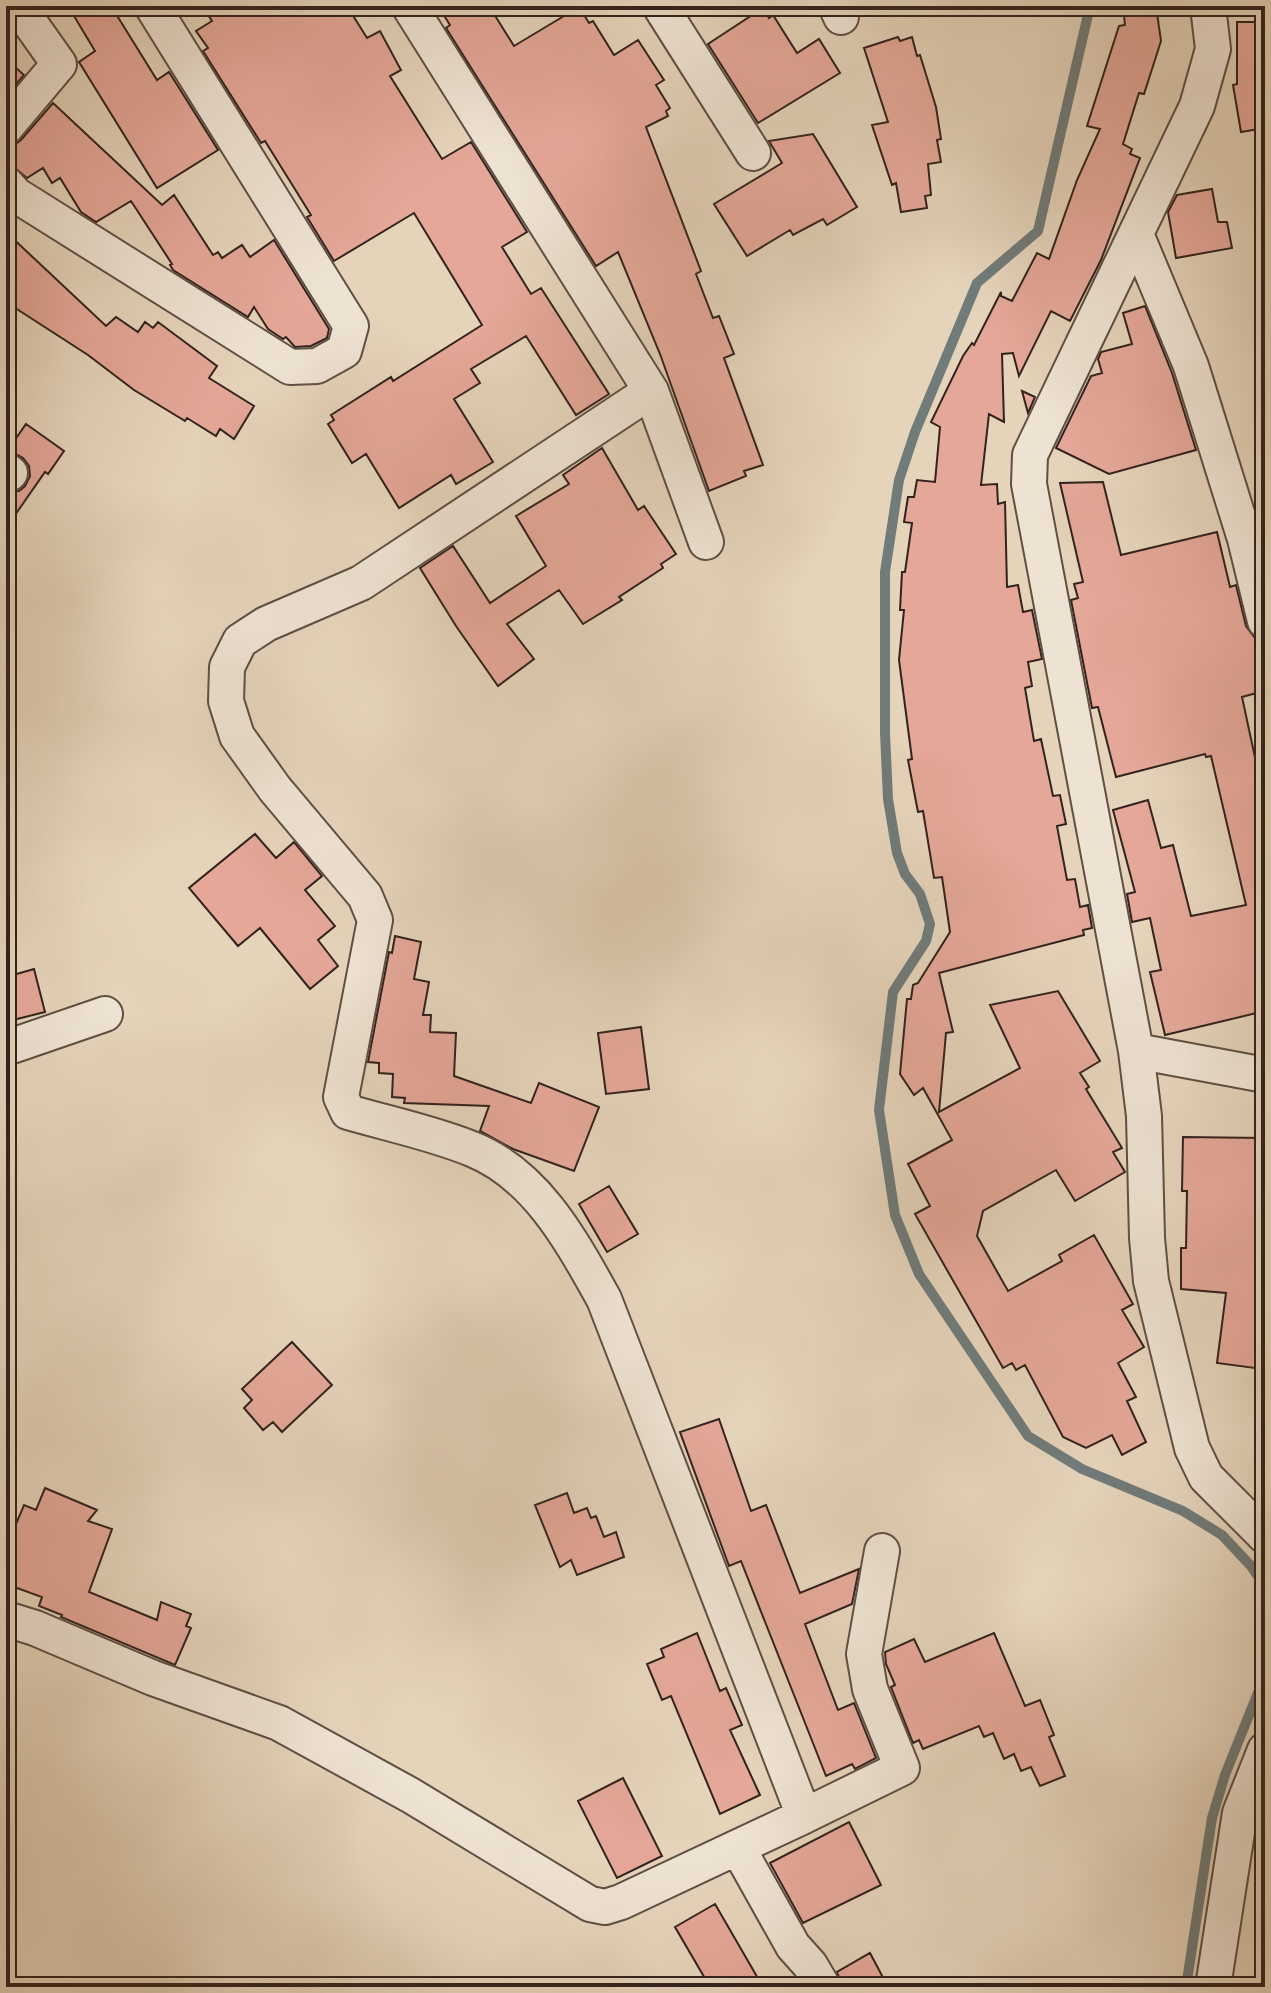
<svg xmlns="http://www.w3.org/2000/svg" width="1271" height="1993" viewBox="0 0 1271 1993" font-family="'Gentium Book Plus',serif">
<style>
.lines{fill:none;stroke-linecap:round;stroke-linejoin:round}
.stream{stroke:#707b7a;stroke-width:10}
.building{fill:#e4a798;stroke:#32231e;stroke-width:2}
.minor-casing{stroke:#5f4f45;stroke-width:38}
.minor{stroke:#eee2d2;stroke-width:34}
</style>
<rect width="100%" height="100%" fill="#e5d3ba"/>
<filter id="stains"><feTurbulence type="fractalNoise" baseFrequency=".0025" numOctaves="4"/><feColorMatrix values="0 0 0 0 .2 0 0 0 0 .09 0 0 0 0 .02 0 0 0 .5 -.17"/></filter>
<radialGradient id="worn" r=".72"><stop offset=".6" stop-color="#630" stop-opacity="0"/><stop offset="1" stop-color="#630" stop-opacity=".3"/></radialGradient>
<g class="lines">
<path class="stream" d="M1090 6 1038 231 977 283 915 432 899 480 885 572V733L888 799 897 853 905 874 920 894 930 924 926 941 893 992 879 1110 895 1215 919 1274 1028 1436 1082 1469 1183 1511 1222 1535 1251 1566 1265 1587
M1186 1987 1212 1818 1225 1775 1265 1675"/>
</g>
<path class="building" d="M68 6H111L157 80 169 72 218 150 157 188 79 62 95 51Z
M202 6H347L367 38 380 31 401 70 390 76 442 159 471 142 527 232 502 247 531 294 541 288 609 394 576 415 526 336 471 369 480 383 454 399 493 462 456 484 451 475 399 508 366 454 352 463 328 424 334 420 331 415 391 377 393 381 482 325 414 213 334 261 307 217 311 215 265 141 261 143 203 51 208 48 196 31 212 21Z
M438 6H489L514 46 579 7 589 23 593 21 614 55 638 40 664 80 656 85 670 108 666 111 668 116 646 127 701 271 696 274 713 318 719 316 734 354 724 358 763 465 744 471 746 476 709 491 660 354 618 252 596 266 446 28 450 25Z
M1123 6H1156L1161 41 1144 94 1139 93 1123 144 1132 149 1130 154 1140 158 1101 260 1070 321 1051 311 1019 376 1013 353 1002 354 1004 422 989 414 981 485 997 484 998 504 1005 502 1007 587 1018 585 1023 612 1032 610 1042 659 1028 662 1032 686 1025 688 1034 741 1041 739 1053 796 1060 795 1066 824 1057 826 1067 880 1075 879 1080 907 1088 905 1092 928 1083 930 1084 935 939 973 953 1032 946 1033 939 1112 1020 1068 990 1005 1058 991 1100 1061 1080 1073 1089 1087 1086 1089 1122 1148 1113 1152 1125 1172 1075 1201 1056 1170 983 1211 977 1236 1008 1291 1062 1261 1059 1255 1094 1235 1133 1304 1122 1310 1144 1347 1118 1363 1136 1397 1127 1401 1146 1442 1122 1455 1112 1435 1086 1448 1063 1437 1025 1365 1016 1370 1012 1363 1003 1368 915 1214 930 1206 908 1164 952 1140 923 1088 914 1095 900 1074 907 999H911L913 985 918 983 950 932 942 877 934 878 923 811 918 812 908 760 912 759 899 660 904 610H900L902 572H905L912 523 904 522 908 497H914L917 480 935 482 940 427 931 422 963 356 972 343 974 345 1001 292V296L1012 301 1037 253 1049 259 1077 180 1100 129 1087 126 1119 26 1125 25Z
M763 8 769 18 773 15 797 53 819 39 840 73 758 123 708 44Z
M1237 22H1265V128L1241 132 1233 85 1237 84Z
M898 37 900 41 912 37 917 56 920 55 936 107 941 139 937 140 941 162 928 164 931 195 925 196 927 208 901 212 896 183 892 185 872 125 888 122 864 48Z
M6 59 24 75 6 96Z
M53 103 162 205 174 195 213 255 218 252 222 258 242 245 250 257 274 240 329 329 327 338 311 346 295 347 286 337 283 339 268 329 254 307 248 317 173 270 170 265 172 264 131 201 96 222 81 212 60 178 52 183 43 168 27 178 11 165 6 156V146L14 145 21 140Z
M813 134 857 207 827 225 823 219 793 235 790 230 747 256 714 204 782 163 769 141Z
M1212 189 1218 222H1227L1232 248 1176 258 1168 212 1177 195Z
M6 232 106 326 116 317 138 332 145 322 153 328 158 322 217 366 209 378 254 406 234 439 220 429 216 436 187 418 185 421 134 390 88 355 6 302Z
M1145 306 1172 373 1196 450 1109 474 1056 448 1091 376 1102 373 1098 359 1101 352 1132 344 1123 313Z
M1022 391 1035 397 1028 413Z
M26 424 64 451 48 474 45 472 6 528V492L19 491 25 486 30 476 29 466 23 458 8 450Z
M602 448 638 510 644 506 676 554 661 564 663 568 619 597 622 600 583 624 559 590 507 624 534 659 498 686 456 626 420 568 453 546 490 603 546 566 516 516 569 484 563 475Z
M1103 482 1121 555 1217 532 1230 587 1236 585 1246 626 1255 638 1262 664 1257 666 1264 691 1242 697 1265 804V1011L1165 1035 1150 972 1161 970 1150 918 1132 922 1127 894 1135 892 1113 810 1148 800 1161 848 1173 845 1191 916 1246 905 1211 756 1206 757 1205 754 1116 777 1098 707 1092 708 1071 600 1078 598 1074 584 1083 582 1060 483Z
M255 834 276 858 294 842 322 876 305 890 335 926 318 940 338 966 310 989 260 928 238 946 189 888Z
M395 936 421 942 414 979 429 982 423 1015H431L430 1032 456 1033 454 1076 531 1103 539 1083 599 1107 574 1171 513 1149 480 1131 489 1106 404 1103 405 1098 392 1097 393 1074 379 1073V1063L368 1062 389 952 392 953Z
M34 969 45 1012 13 1020 6 994V977Z
M641 1027 649 1089 606 1094 598 1033Z
M1183 1137 1265 1138V1347L1262 1369 1217 1363 1226 1293 1181 1289V1248H1186L1187 1191H1182Z
M609 1186 638 1234 607 1252 579 1204Z
M292 1342 332 1385 282 1432 273 1422 263 1430 244 1408 252 1400 242 1389Z
M719 1419 751 1511 766 1505 800 1593 859 1569 852 1604 805 1624 838 1710 854 1703 876 1758 855 1769 852 1764 826 1776 741 1561 729 1566 680 1432Z
M45 1488 97 1510 88 1521 112 1529 89 1592 157 1620 161 1602 191 1614 186 1626 191 1628 175 1665 61 1617 62 1615 39 1606 42 1597 6 1584V1517L17 1522 24 1505 36 1510Z
M567 1493 574 1513 587 1508 591 1518 596 1516 604 1537 616 1532 624 1557 577 1575 571 1560 560 1567 535 1505Z
M697 1633 720 1691 726 1688 742 1725 730 1730 760 1795 720 1814 671 1696 662 1700 647 1664 664 1657 661 1649Z
M994 1633 1025 1706 1040 1700 1054 1735 1049 1737 1065 1776 1040 1786 1031 1767 1021 1771 1014 1754 1004 1759 993 1733 984 1737 979 1726 923 1749 919 1740 913 1743 891 1687 895 1685 886 1664 885 1652 914 1639 925 1662Z
M623 1778 662 1856 617 1878 578 1801Z
M849 1822 881 1885 803 1923 770 1863Z
M715 1904 763 1987H710L675 1927Z
M870 1953 888 1987H843L837 1972Z"/>
<g class="lines">
<g class="minor-casing">
<path id="minor" d="M409 6 651 391
M660 6 753 153
M836 6 841 17
M1208 6 1213 49 1197 106 1030 455 1029 484 1136 1051 1144 1116 1147 1238 1151 1281 1192 1448 1206 1477 1265 1536
M6 127 59 64 18 6
M6 184 16 195 290 367 317 366 344 351 351 326 152 6
M1136 234 1191 366 1245 539 1265 621
M6 470 10 473
M6 1048 105 1014
M1136 1051 1265 1075
M6 1619 35 1628 153 1678 279 1723 410 1795 590 1904 605 1907 621 1902 804 1816 604 1299C572 1242 537 1175 472 1149 433 1133 389 1124 348 1112L341 1097 375 920 365 896 275 789 237 736 226 701 227 667 240 641 266 624 361 583 651 391 706 542
M804 1816 902 1768 870 1689 864 1654 882 1551
M738 1848 793 1946 810 1965 823 1987
M1213 1987 1240 1813 1265 1750"/>
</g>
<use href="#minor" class="minor"/>
</g>
<rect width="1271" height="1993" fill="none" stroke="#e5d3ba" stroke-width="32"/>
<rect x="8" y="8" width="1255" height="1977" fill="none" stroke="#32231e" stroke-width="4"/>
<rect x="16" y="16" width="1239" height="1961" fill="none" stroke="#32231e" stroke-width="2"/>
<rect width="100%" height="100%" filter="url(#stains)"/>
<rect width="100%" height="100%" fill="url(#worn)"/>
</svg>
